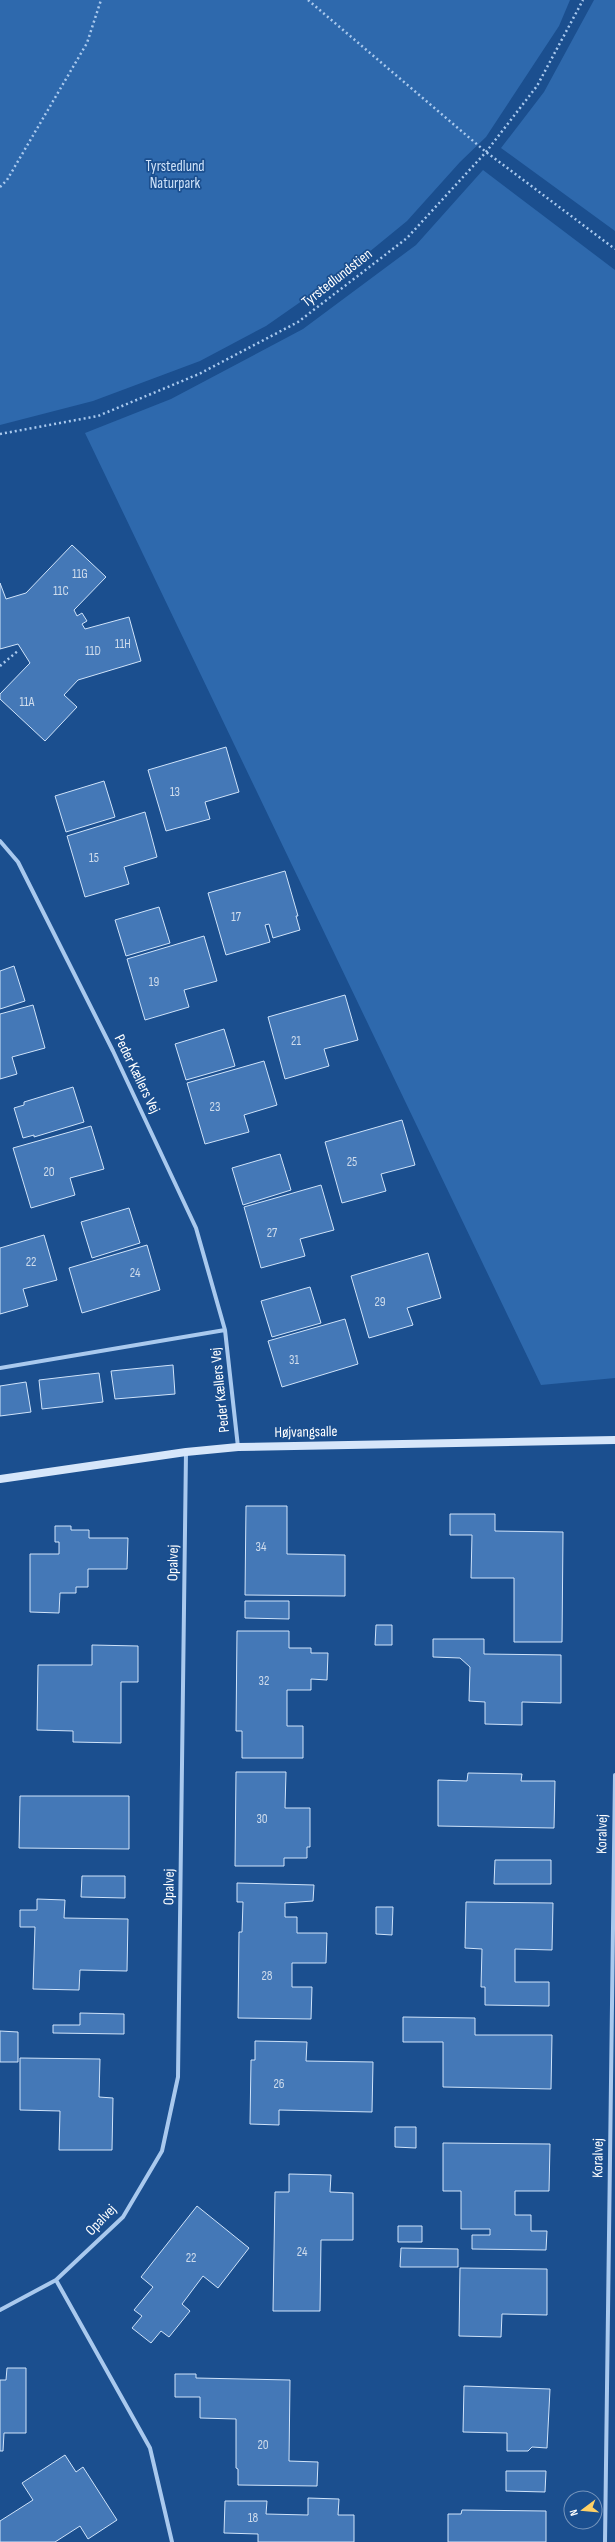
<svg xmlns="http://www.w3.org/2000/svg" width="615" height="2542" viewBox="0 0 615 2542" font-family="'Sofia Sans Condensed',sans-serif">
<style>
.green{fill:#2e69ad}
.building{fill:#4478b7;stroke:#cfe3fa}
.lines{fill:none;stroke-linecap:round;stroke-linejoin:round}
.path{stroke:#a9c9ee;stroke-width:2.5;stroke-dasharray:2 3;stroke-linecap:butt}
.street{stroke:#a9c9ee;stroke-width:4}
.secondary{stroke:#d6e6fa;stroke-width:8}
.labels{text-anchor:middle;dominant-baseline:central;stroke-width:3.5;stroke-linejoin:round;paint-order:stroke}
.number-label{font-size:13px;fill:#d0dded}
.park-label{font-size:15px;fill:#cfe3fa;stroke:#1b4f8f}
.street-label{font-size:15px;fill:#fff;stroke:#1b4f8f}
</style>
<rect width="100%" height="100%" fill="#1b4f8f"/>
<path class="green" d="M0 0H570L559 26 486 137 460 162 407 221 352 266 266 326 200 361 93 401 0 425Z
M594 0H615V231L501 148 544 92Z
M483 170 615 270V1378L541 1385 85 433 171 399 303 329 416 245Z"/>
<path class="building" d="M72 545 106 577 74 610 77 616 82 613 87 621 82 624 85 629 129 617 141 661 78 680 64 695 77 707 45 741 0 699V694L30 663 18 644 0 649V583L6 599 26 593Z
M226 747 239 792 205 802 210 819 166 831 148 770Z
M104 781 115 817 66 832 55 796Z
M145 812 157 857 124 867 129 884 85 897 67 836Z
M285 871 298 916H296L300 930 273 938 269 924 265 925 270 942 226 955 208 893Z
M159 907 170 943 126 956 115 920Z
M204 936 217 981 184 990 189 1007 145 1020 127 959Z
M14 966 25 1001 0 1009V971Z
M345 995 358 1040 324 1049 329 1066 285 1079 268 1017Z
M33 1005 45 1048 12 1057 17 1074 0 1079V1014Z
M224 1029 235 1066 186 1080 175 1044Z
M264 1061 277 1105 244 1115 249 1132 205 1144 187 1083Z
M73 1087 84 1122 34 1137V1135L23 1138 14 1108 24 1105V1102Z
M402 1120 415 1165 381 1174 386 1191 342 1203 325 1142Z
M91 1126 104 1169 70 1178 75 1195 31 1208 13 1148Z
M280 1154 291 1190 243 1205 232 1168Z
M321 1185 334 1230 300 1239 305 1256 261 1268 244 1207Z
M129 1208 140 1243 92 1258 81 1222Z
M44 1235 57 1280 23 1289 28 1306 0 1314V1248Z
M147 1245 160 1290 82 1313 69 1268Z
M428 1253 441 1298 407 1308 413 1325 369 1338 351 1276Z
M310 1287 321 1323 272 1337 261 1301Z
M345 1319 358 1364 282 1387 268 1341Z
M173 1365 175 1394 115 1399 111 1371Z
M99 1373 103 1402 42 1409 39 1380Z
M26 1382 31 1412 0 1416V1386Z
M246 1506H287V1554L345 1555V1596L245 1595Z
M450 1514H495V1531L563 1532 562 1642H514V1578H471L472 1535H450Z
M55 1526H71V1530H89V1538H128L127 1569H88V1587H76V1593H60L59 1613 30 1612V1554H59V1542H55Z
M245 1601H289V1619L245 1618Z
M376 1625H392V1645H375Z
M237 1631H289V1648H311V1653H328L327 1680 311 1679V1690H287V1726H303V1758H242V1731H236Z
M433 1639H484V1654L561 1655V1703L522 1702V1725L485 1724V1702L469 1701 470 1667 460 1658 433 1657Z
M92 1645 138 1646V1682H121V1743L73 1742V1731L37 1730 38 1665H92Z
M236 1772H286L285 1808H310V1847H307V1858H284V1866H235Z
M468 1773 522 1774 521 1781H555L554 1828 438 1826V1780L467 1781Z
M20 1796H129V1849L19 1848Z
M495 1860H551V1884H494Z
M82 1876H125V1898L81 1897Z
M237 1883 314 1885 313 1901 285 1903V1917H297V1933H327L326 1963H292V1987H312L311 2019 238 2018 239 1932H242L243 1902H237Z
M37 1899 65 1900 64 1918 128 1919 127 1971 80 1970 79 1990 33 1989 35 1927H20V1910H37Z
M466 1902 553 1903 552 1950 515 1949V1982H549V2006L485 2005V1987H481L482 1949 465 1948Z
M376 1907H393L392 1935 376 1934Z
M80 2013 124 2014V2034L53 2033V2025H80Z
M403 2017 475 2018V2035H552L551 2089 443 2087V2042H403Z
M0 2031 18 2032V2062H0Z
M255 2041 307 2042 306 2061 373 2062 372 2112 279 2110V2125L250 2124 251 2060H255Z
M20 2058 100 2059 99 2097 113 2098 112 2150H59L60 2111 20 2110Z
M395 2127H416V2148L395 2147Z
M443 2143 550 2144 549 2191H515V2215H531V2231H547L546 2250 472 2249V2235H490V2229H461V2191H443Z
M289 2174 331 2175 330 2192 353 2193V2240H321L320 2311H273L275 2192H289Z
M197 2206 249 2248 218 2288 203 2276 182 2304 190 2311 169 2337 161 2331 151 2343 132 2328 142 2316 134 2310 153 2287 141 2277Z
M398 2226H422V2242H398Z
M401 2248 458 2249V2267H400Z
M460 2268 547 2269V2315L502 2314 501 2337 459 2336Z
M7 2368H26V2433H4L3 2451H0V2380H6Z
M175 2374H196V2378L290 2380 289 2461 318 2462 317 2486 238 2485V2469L236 2468V2419L200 2418V2397H175Z
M464 2386 550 2389 547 2448 532 2447 528 2451H507V2433L463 2432Z
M65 2455 76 2472 83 2467 117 2520 88 2539 80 2526 55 2542H0V2521L33 2500 22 2483Z
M506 2471H546L545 2492 506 2491Z
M308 2498 339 2499 338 2515H354V2542H258V2534L224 2533 225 2501H267L266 2514 308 2515Z
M462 2510 546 2511V2542H448V2514H461Z"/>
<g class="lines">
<path class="path" d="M308 0 486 152 615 249
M0 187 7 180 87 43 101 0
M0 434 98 416 199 374 298 322 407 238 486 152 537 86 583 0
M0 666 19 650"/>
<path class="street" d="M0 841 18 862 113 1051 196 1228 225 1330 238 1447
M0 1368 225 1330
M56 2280 150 2448 172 2542
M0 2310 56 2280 123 2217 162 2151 178 2077 186 1452
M605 2542 615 1775"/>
<path class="secondary" d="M0 1479 186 1452 238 1447 615 1440"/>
</g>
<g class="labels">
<g class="number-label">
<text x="80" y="574">11G</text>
<text x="61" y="591">11C</text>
<text x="123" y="644">11H</text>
<text x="93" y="651">11D</text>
<text x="27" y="702">11A</text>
<text x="175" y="792">13</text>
<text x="94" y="858">15</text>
<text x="236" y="917">17</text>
<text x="154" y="982">19</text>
<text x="296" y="1041">21</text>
<text x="215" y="1107">23</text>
<text x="352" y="1162">25</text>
<text x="49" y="1172">20</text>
<text x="272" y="1233">27</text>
<text x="31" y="1262">22</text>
<text x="135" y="1273">24</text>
<text x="380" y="1302">29</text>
<text x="294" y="1360">31</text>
<text x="261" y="1547">34</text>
<text x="264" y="1681">32</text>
<text x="262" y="1819">30</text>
<text x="267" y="1976">28</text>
<text x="279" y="2084">26</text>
<text x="302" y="2252">24</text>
<text x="191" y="2258">22</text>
<text x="263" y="2445">20</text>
<text x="253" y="2518">18</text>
</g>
<g class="park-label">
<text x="175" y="166">Tyrstedlund<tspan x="175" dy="17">Naturpark</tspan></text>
</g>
<g class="street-label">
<text transform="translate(337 278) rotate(-38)">Tyrstedlundstien</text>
<text transform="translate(137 1074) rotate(64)">Peder Kællers Vej</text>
<text transform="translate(220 1390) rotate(-96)">Peder Kællers Vej</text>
<text transform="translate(306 1432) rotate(-1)">Højvangsalle</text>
<text transform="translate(173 1563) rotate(-89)">Opalvej</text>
<text transform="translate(602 1834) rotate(-89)">Koralvej</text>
<text transform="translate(169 1887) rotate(-89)">Opalvej</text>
<text transform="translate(598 2158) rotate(-89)">Koralvej</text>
<text transform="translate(101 2220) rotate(-46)">Opalvej</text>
</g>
</g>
<g transform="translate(583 2510) rotate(254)"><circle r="19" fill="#1b4f8f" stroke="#7695bc"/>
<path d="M0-3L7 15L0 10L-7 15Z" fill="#ffd166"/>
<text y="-6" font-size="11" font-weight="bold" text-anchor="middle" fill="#ffffff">N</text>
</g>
</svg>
